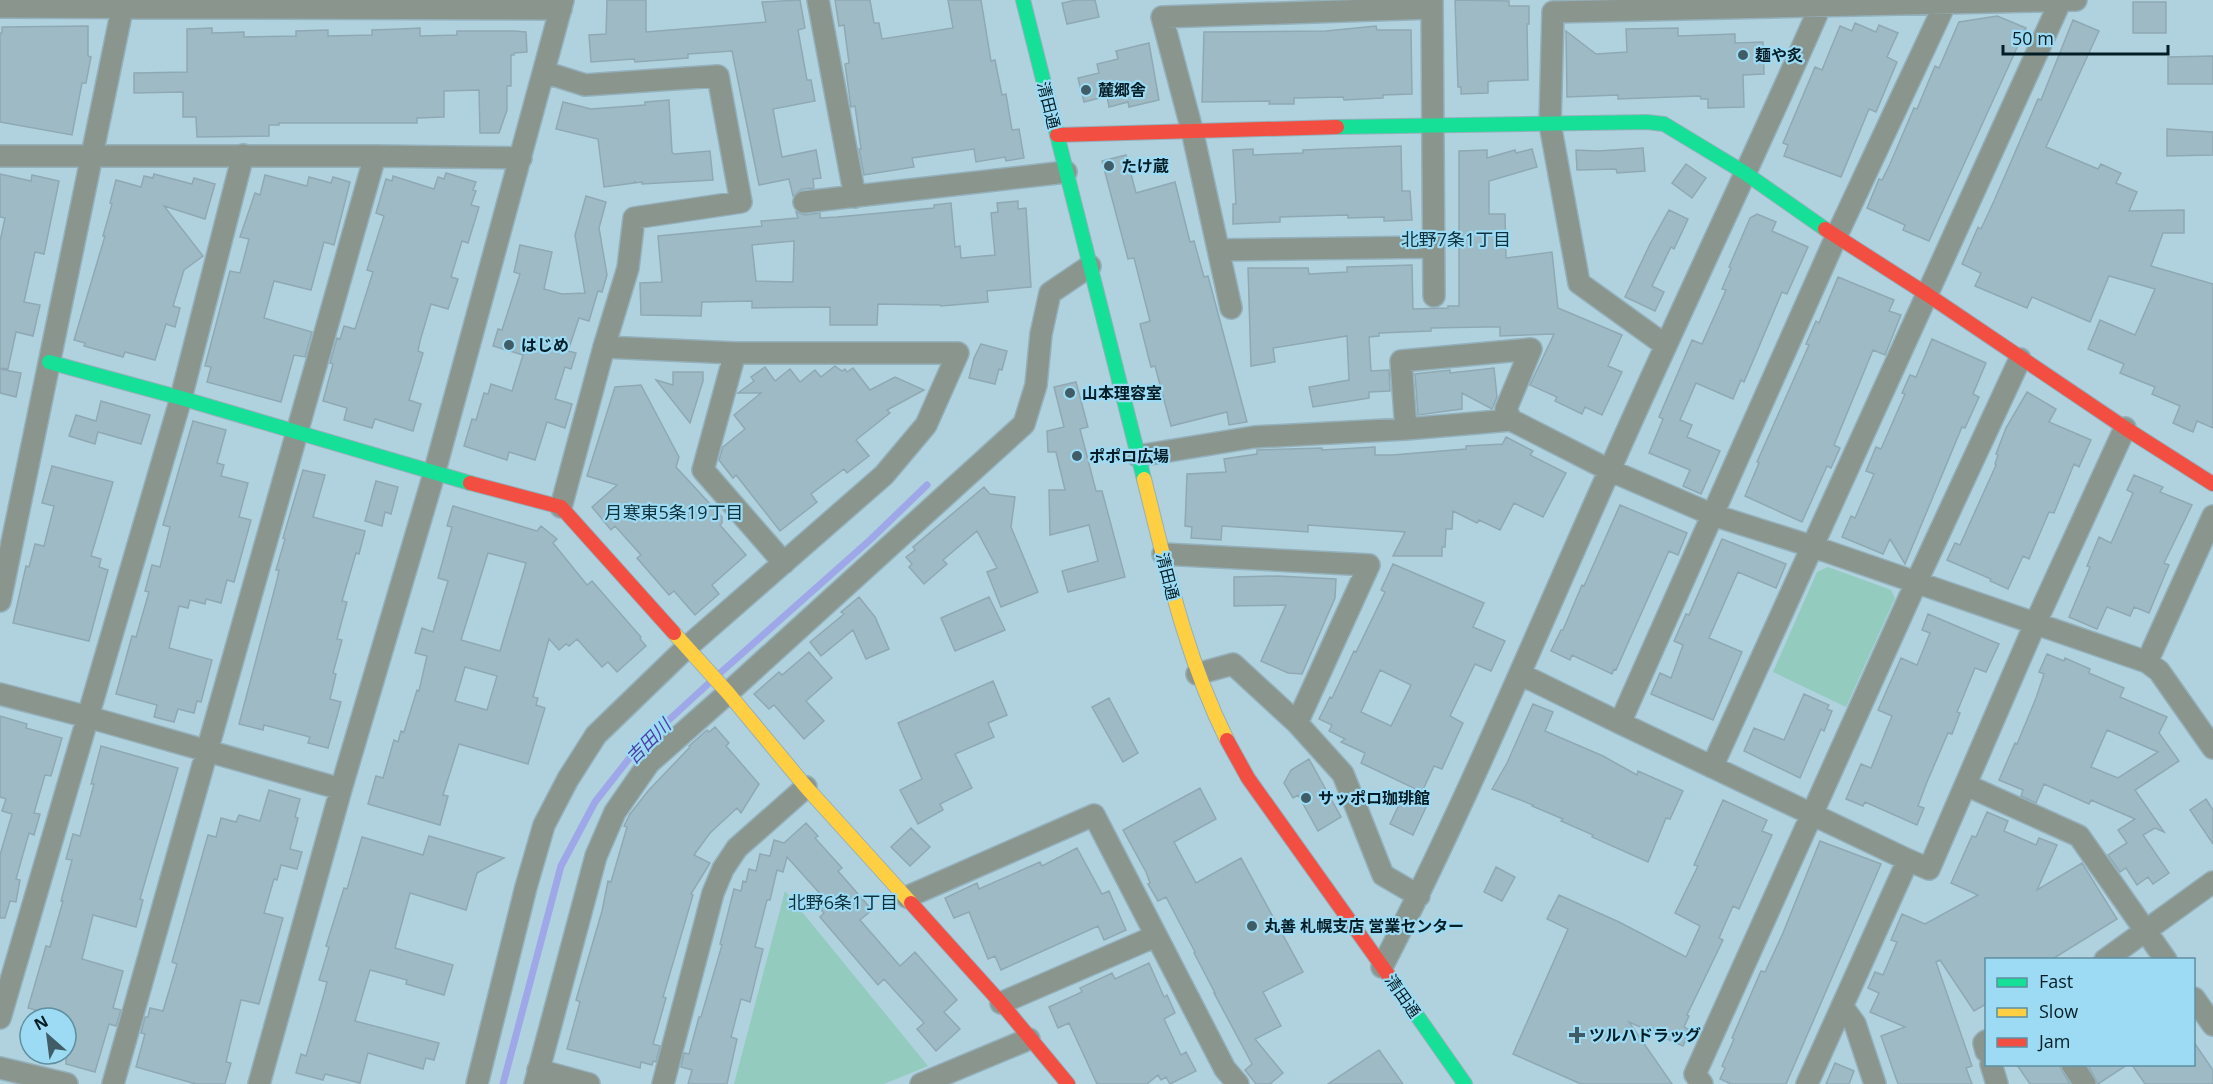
<svg xmlns="http://www.w3.org/2000/svg" width="2213" height="1084" viewBox="0 0 2213 1084" font-family="'Open Sans','Noto Sans JP',sans-serif">
<style>
.green{fill:#93cbbe}
.lines{fill:none;stroke-linecap:round;stroke-linejoin:round}
.stream{stroke:#9ea8e8;stroke-width:7}
.building{fill:#9ebac4;stroke:#8ea9b4;stroke-width:1.5;fill-rule:evenodd}
.street-casing{stroke:#94b0bb;stroke-width:24}
.fast-casing{stroke:#94b0bb;stroke-width:16}
.slow-casing{stroke:#94b0bb;stroke-width:16}
.jam-casing{stroke:#94b0bb;stroke-width:16}
.street{stroke:#89958d;stroke-width:21}
.fast{stroke:#16e098;stroke-width:14}
.slow{stroke:#ffcf43;stroke-width:14}
.jam{stroke:#f24e42;stroke-width:14}
.poi-dot{fill:#405d67;stroke:#9cdbf3;stroke-width:2}
.labels{text-anchor:middle;dominant-baseline:central;stroke-width:4.5;stroke-linejoin:round;paint-order:stroke}
.poi-label{font-size:16px;font-weight:bold;fill:#041e27;stroke:#9cdbf3;text-anchor:start}
.street-label{font-size:16px;fill:#041e27;stroke:#9cdbf3}
.neighbourhood-label{font-size:18px;fill:#0f313c;stroke:#9cdbf3}
.water-label{font-size:18px;font-style:italic;fill:#4d41a5;stroke:#9cdbf3}
</style>
<rect width="100%" height="100%" fill="#b0d2df"/>
<path class="green" d="M1828 567 1891 590 1895 598 1846 707 1773 672 1817 572Z
M785 891 928 1066 884 1084H734Z"/>
<g class="lines">
<path class="stream" d="M719 674 870 540 927 485
M503 1084 561 866 595 802 635 751 708 684"/>
</g>
<path class="building" d="M607 0H646V32L766 22 762 2 800 0 805 28 798 30 807 80H811L815 101 773 109 782 157 816 150 821 178 813 179 814 188 802 189 793 196 789 179 759 185 732 51 688 54V58L635 62 634 59 591 62 589 35 606 34Z
M835 0H870L874 23H879L882 39 953 28 948 0H981L991 61 995 60 1002 95 1006 94 1012 130 1019 129 1024 158 1006 161 1005 157 976 162 974 149 912 158 914 167 864 175 859 149H861L855 106 851 107 845 64 849 63 844 25 839 26Z
M1076 0H1095L1099 17 1067 24 1062 3Z
M1455 0 1509 1V6H1529V24H1527L1528 80 1491 81 1488 82V93L1461 94V87H1458Z
M2133 2H2166V33H2133Z
M1997 16 2026 28 1929 241 1903 230 1905 225 1867 208 1879 179 1882 180 1890 164 1914 108 1917 109 1935 66 1939 68 1959 22Z
M2073 20 2099 31 2046 147 2098 169 2101 164 2121 173 2116 183 2137 192 2129 211 2184 210V233H2163L2151 266 2213 284V428L2197 421 2193 432 2173 423 2180 406 2152 394 2155 387 2120 373 2124 364 2088 349 2100 320 2135 335 2155 289 2109 276 2090 322 2032 297 2027 308 1975 286 1981 273 1962 264 1978 227 1981 229 1994 201 2038 99 2041 100Z
M1855 23 1876 32 1879 25 1898 33 1887 57 1897 62 1876 112 1869 109 1841 177 1784 156 1788 145 1783 143 1815 67 1822 70 1840 26 1852 31Z
M88 26V56L91 57 86 83H82L72 135 0 122V33H2V27Z
M1376 26 1377 30H1411L1412 94 1383 95V98L1344 100 1343 97 1294 98V104H1269L1270 101 1202 102 1204 32 1326 31Z
M212 28V33L244 32V37L296 36V31L328 30V36L372 35V30L400 29 420 28V36L457 35V31H514L526 32 527 52 514 53V55H511V86H507V110L499 133H480L479 90 444 91V117L417 118V123H279V125H269V136L197 137 196 117H183V92L134 93V73L187 72V29Z
M1678 28V36L1735 34V43L1763 42 1764 74 1743 75 1744 107 1708 108V99H1701L1700 96 1618 99V95L1567 97 1566 31 1596 54 1627 52 1626 29Z
M1149 43 1159 100 1129 107 1128 102 1109 107 1107 96 1084 102 1078 78 1099 73 1097 64 1118 59 1116 51Z
M2213 56V84H2168V57Z
M669 100 672 152 674 154 710 151 713 180 642 184V182L635 183V181L634 183 604 187 598 139 556 129 563 102 591 109 645 105V102Z
M2167 129 2213 132V155L2167 156Z
M1401 146 1402 191H1410L1412 220 1384 221V217L1348 218V215L1280 217V222L1233 224V204H1236L1233 150 1253 149V155L1303 153V150Z
M1643 148 1645 171 1617 173 1616 169 1577 170 1576 150 1598 151Z
M1532 149 1537 167 1489 181V214H1505L1506 258 1552 252 1558 308 1622 335 1608 366 1622 372 1602 415 1585 407 1582 414 1555 401 1557 397 1530 385 1554 334 1500 336V327H1486L1431 328V331L1379 333V336L1369 337 1371 371 1389 370 1390 391 1369 392V398L1313 407 1309 387 1349 380 1347 336 1273 348 1275 362 1251 366 1248 268H1308L1309 274 1347 272V267L1412 265 1413 309 1448 308V306H1459V151L1487 150V158L1515 150 1516 153Z
M1126 155 1136 193 1175 182 1190 242 1194 241 1204 277 1208 276 1247 422 1229 425 1227 412 1171 426 1155 366 1151 367 1140 324 1150 321 1134 258 1128 259 1102 161Z
M1686 164 1706 178 1692 198 1672 183Z
M446 173 476 182 473 190 476 191 471 205 479 207 468 243 462 241 451 277 458 279 448 309 431 304 420 341 418 351 423 353 409 400 421 404 413 431 375 419 372 428 344 420 347 408 323 401 333 364 330 363 337 338 340 339 344 326 355 329 373 272 367 270 384 216 376 213 386 179 392 181 393 176 434 189 438 177 444 179Z
M0 174 31 181 32 175 59 181 44 254 35 252 24 302 40 305 33 336 16 332 8 369 0 368V241L5 218 0 217Z
M154 174 192 184 194 178 215 184 205 219 164 206 203 256 184 270 173 306 180 308 175 327 166 324 155 360 125 352 123 357 84 346 85 343 74 340 105 236H103L112 204 110 203 116 180 141 187 144 176 153 178Z
M265 175 307 186 309 177 331 183 333 177 350 182 334 245 324 242 311 290 274 281 264 318 312 332 305 357 294 355 281 402 207 382 211 367 205 366 230 271 240 273 249 239 240 237 255 193 260 195Z
M586 196 606 202 599 228 607 275 602 292 598 291 589 321 579 318 568 351 576 353 571 369 565 367 555 399 572 404 565 428 547 422 535 460 509 452 507 460 464 446 472 419 476 420 484 393 488 394 491 384 512 391 523 355 493 346 498 329 502 330 520 274 514 272 520 245 552 252 544 289 562 294 585 293 575 235Z
M1018 201V209L1026 208 1031 287 987 291 988 302 941 306 940 305 878 304 877 325H830V307L752 308V301L702 302 701 316 641 315 640 283 662 282 658 236 762 226 761 221 798 218 796 212 805 215 820 213V218L837 217 934 208V205L951 203 955 247 960 246 961 258 995 255 991 213 998 212 997 203ZM794 241 793 282 756 281 752 245Z
M1669 210 1688 219 1674 249 1671 247 1652 286 1664 292 1655 311 1625 297 1650 244Z
M1757 214 1776 222 1772 231 1808 247 1787 294 1782 292 1744 382 1741 380 1733 399 1696 383 1680 420 1692 425 1687 437 1720 451 1701 494 1683 486 1690 470 1649 453 1663 419 1659 417 1692 340 1702 344 1726 290 1722 289 1731 268 1729 267 1750 218Z
M1838 277 1894 300 1889 311 1901 315 1885 355 1873 350 1834 445 1840 448 1831 468 1827 466 1802 522 1745 496 1759 463 1757 462 1809 345 1806 344 1816 321 1819 323Z
M1932 339 1986 363 1973 394 1979 397 1965 428 1962 427 1905 564 1890 539 1883 554 1842 537 1851 516 1855 518 1874 474 1866 471 1876 447 1881 449 1905 394 1902 393 1910 375 1916 377Z
M981 344 1007 351 1002 370 999 369 995 384 969 378 974 358Z
M835 366 842 371 845 369 847 372 853 368 870 390 895 377 924 390 887 410 890 413 856 440 869 456 847 473 844 469 811 494 817 502 780 531 736 475 733 478 719 460 723 447 745 429 734 415 761 393H738L754 381 751 377 765 367 775 381 790 369 800 382 815 370 821 377Z
M1494 368 1497 397 1492 409 1462 393V409L1418 415 1415 374 1450 370V373Z
M0 369 21 373 16 397 0 393Z
M673 372H703V381L690 423 656 380 673 385Z
M1076 382 1088 427 1080 429 1096 491H1102L1125 577 1068 592 1062 571 1098 561 1089 525 1050 535 1049 490H1065L1056 452H1048L1047 431 1064 427 1054 387Z
M641 385 679 457 676 467 722 517V523L720 525 746 555 712 585 719 594 695 615 674 591 669 595 637 558 641 555 615 526 611 530 592 507 617 485 587 476 615 387Z
M2027 392 2056 409 2049 422 2091 440 2079 467 2074 464 2054 513 2049 512 2029 559 2023 556 2008 589 1990 581 1991 579 1947 560 1955 543 1960 545 1996 465 1995 464 1998 455 1996 454 2006 428Z
M101 401 150 415 141 444 98 432 95 444 69 436 76 415 96 421Z
M193 421 226 430 217 463 224 465 221 476 248 483 239 517 251 520 234 582 227 580 221 603 206 599 205 604 190 600 188 608 179 606 169 648 212 660 201 702 197 701 194 713 178 709 174 722 154 717 157 705 116 694 132 636 136 637 149 592 145 591 152 565 160 567 170 527 163 525Z
M1506 437 1533 451 1530 455 1566 473 1543 517 1514 503 1500 530 1479 520 1477 523 1453 511 1452 529H1446L1445 547H1442V556H1393L1405 532 1308 525V532L1222 526 1221 540 1191 538 1192 527 1185 526 1187 474 1226 472 1224 459 1257 454V450L1322 448V450L1375 447V455H1392L1466 449V446L1502 444V445Z
M52 466 113 482 91 556 101 559 99 567 108 570 89 641 13 623 26 566 29 567 35 544 44 546 54 506 42 503Z
M303 470 325 475 313 517 365 531 359 554 356 553 342 601 347 602 337 639 342 640 333 673 336 674 330 699 341 702 328 748 308 743 310 737 264 725 263 730 239 724 277 580 279 570H276L285 539 283 538Z
M2134 475 2163 487 2160 492 2192 505 2164 563 2169 565 2149 613 2134 607 2130 616 2107 607 2097 629 2069 617 2090 567 2087 566 2099 537 2111 543 2133 493 2127 490Z
M376 481 398 487 391 514 385 512 382 526 365 521Z
M984 487 990 494 1015 497 1011 527 1038 592 1001 607 987 572 997 568 977 531 943 560 947 564 924 584 909 567 912 564 906 557 915 550 913 547Z
M1620 505 1687 533 1678 555 1669 551 1616 670 1614 669 1612 674 1572 655 1570 660 1551 651 1561 630H1563L1582 585 1584 586Z
M453 506 537 531 541 526 557 539 553 543 587 585 592 581 641 637 640 639 646 646 617 672 608 662 602 667 577 639 569 646 566 644 559 650 549 639 533 697 538 698 536 705 545 708 528 764 459 744 443 795 448 796 440 825 368 804 376 776 383 778 394 740 398 742 401 731 404 732 417 690 419 691 427 656 415 653 422 628 433 632 448 581 438 578 452 527 447 526ZM488 553 526 563 500 651 461 640ZM465 667 497 676 487 710 455 701Z
M1722 539 1786 564 1776 588 1738 572 1709 638 1742 652 1713 720 1651 694 1660 673 1671 678 1683 645 1674 641 1686 614 1689 615Z
M1393 564 1484 603 1473 627 1505 641 1491 671 1475 664 1450 716 1463 723 1442 769 1434 766 1422 792 1361 763 1365 753 1341 742 1345 739 1329 731 1332 725 1319 719 1330 697 1332 698 1354 651 1356 652 1385 592 1381 590ZM1380 670 1411 685 1391 726 1361 712Z
M1277 576 1336 579 1335 598 1302 674 1288 673 1261 661 1286 605 1234 606V577Z
M859 597 875 617 889 649 866 659 853 630 821 656 810 642 844 614 841 612Z
M989 597 1005 630 955 651 941 618Z
M1928 614 1999 644 1986 672 1975 668 1957 712 1960 713 1952 734 1948 733 1927 782 1918 806 1924 808 1917 825 1865 802 1863 806 1846 799 1861 764 1871 768 1892 716 1878 710 1901 658 1917 665 1930 633 1922 630Z
M809 652 832 678 806 701 824 721 804 739 774 705 769 709 754 694 779 672 782 675Z
M2047 654 2064 661 2065 658 2090 669 2089 673 2124 688 2120 697 2167 717 2159 733 2179 761 2135 790 2164 832 2155 828 2143 835 2169 873 2153 884 2148 877 2137 885 2126 868 2120 872 2108 855 2127 843 2118 830 2135 819 2091 800 2089 804 2044 784 2036 803 2021 796 2023 790 1999 780 2015 743 2017 744 2036 698 2044 674 2039 672ZM2107 730 2158 752 2118 778 2091 767Z
M993 681 1007 715 988 723 994 737 955 754 972 788 940 804 943 810 918 824 900 790 922 779 898 723Z
M1804 694 1829 705 1827 709 1832 711 1824 731 1821 729 1800 778 1744 751 1754 728 1784 740Z
M1109 698 1138 753 1123 762 1092 707Z
M1533 704 1553 712 1545 731 1603 756 1637 775 1638 771 1683 791 1670 819 1666 818 1648 862 1592 837 1593 835 1561 821 1563 819 1532 806 1533 805 1492 789 1507 763Z
M0 716 27 724 26 728 62 738 51 776 45 775 34 813 40 814 34 835 29 833 16 879 20 880 16 902 10 901 5 918H0V855L12 814 2 811 6 799 0 797Z
M715 727 729 743 726 746 759 784 741 813 737 808 710 833 694 855 710 863 691 894 693 895 663 997 666 998 653 1044 660 1046 656 1062 653 1061 652 1065 641 1062 640 1068 567 1049 580 1002 576 1000 602 911 608 881 611 882 627 827 624 826 630 814 648 791 690 747 689 746 707 730 709 732Z
M101 746 178 768 140 899 143 900 136 927 93 915 82 959 123 971 113 1008 121 1010 116 1026 109 1024 95 1072 66 1064V1018L28 1008 46 946 50 947 63 901H61L72 860 66 859 73 834 80 836 94 784H91Z
M1309 759 1341 817 1318 831 1298 795 1293 798 1284 783 1291 770Z
M1200 788 1216 819 1174 842 1196 883 1241 858 1303 972 1263 992 1281 1026 1255 1039 1283 1073 1270 1084H1256L1245 1070 1252 1064 1214 993H1215L1194 953 1195 952 1166 897 1158 901 1148 884 1150 883 1146 872 1123 830Z
M269 790 300 799 295 817 298 818 290 849 302 852 297 869 281 865 277 880 274 879 264 913 283 918 259 1004 241 1000 226 1062 231 1063 225 1084H196L136 1067 145 1034 141 1033 145 1017H148L150 1008 163 1011 177 964 172 962 208 835 216 837 221 818 236 822 239 815 260 821Z
M1405 792 1428 803 1413 835 1390 824Z
M2206 799 2213 810V844L2190 810Z
M1723 800 1767 820 1762 831 1772 835 1739 909 1733 906 1719 938 1723 940 1687 1015 1689 1016 1684 1027 1690 1030 1683 1046 1629 1022 1672 1084H1581L1513 1054 1568 929 1547 919 1559 895 1619 922 1686 957 1700 926 1675 913 1698 866 1694 865Z
M1987 812 2008 821 2004 831 2036 845 2039 838 2057 845 2037 890 2082 863 2117 919 2051 960H1986V1004L1974 1011 1940 960 1936 962 1972 1066 1966 1068 1972 1084H1898L1881 1036 1905 1027 1870 1012 1879 993 1868 988 1875 972 1883 975 1897 942 1891 940 1902 914 1925 924 1978 895 1951 883 1972 836 1976 837Z
M806 823 818 836 815 838 842 868 838 871 872 910 860 920 900 966 915 952 957 1000 944 1012 960 1029 936 1051 917 1029 924 1023 884 979 878 985 820 917 824 913 816 904 823 897 787 857 783 872 777 870 770 900H767L755 947 763 949 750 1002 741 999 731 1037 737 1039 727 1084H688L692 1070 681 1067 684 1053 689 1054 699 1017H701L722 945 720 944 734 889 741 891 743 881 746 882 749 869 756 871 760 854 770 856 774 840 784 843Z
M911 828 930 847 910 866 891 847Z
M429 836 504 858 477 873 466 910 410 893 395 948 453 965 444 995 406 984 407 980 370 970 355 1021 439 1043 434 1060 426 1058 423 1069 368 1053 360 1083 325 1074 323 1080 296 1073 301 1054 306 1056 324 994 327 982 319 980 329 947 326 946 344 888 347 889 362 837 423 855Z
M1820 841 1881 864 1786 1084H1731L1720 1079 1725 1068 1722 1066 1734 1039 1732 1038 1761 971 1765 972 1783 933Z
M1077 848 1102 894 1109 891 1126 930 1104 940 1098 926 1001 970 995 956 988 959 969 912 954 918 945 898 977 883 979 889 1040 862 1042 866Z
M1496 867 1515 877 1502 901 1484 892Z
M1149 963 1164 997 1167 995 1175 1013 1164 1019 1181 1055 1186 1052 1196 1071 1170 1084 1166 1077 1161 1080 1158 1075 1147 1084H1097L1069 1023 1058 1028 1049 1007 1082 992 1080 988 1112 973 1115 979Z
M2193 1041 2213 1070V1084H2145L2132 1065H2193Z
M1379 1050 1403 1084H1328Z
M1835 1063 1854 1071 1849 1084H1826Z
M2017 1065H2059L2070 1084H2030Z
M2088 1065H2127L2098 1084Z"/>
<g class="lines">
<g class="street-casing">
<path id="street" d="M818 0 855 197
M1432 0 1434 296
M0 7 561 9
M544 72 585 85 718 76 741 202 634 218 628 268 604 347 561 507
M0 156H375L521 158
M804 202 1066 172
M1219 250 1433 247
M1231 308 1192 130 1162 17 1432 8
M1665 345 1579 283 1550 124 1553 12 2076 0
M735 353 703 470 784 563
M1406 429 1401 361 1531 349 1506 409 1511 420
M1138 456 1254 437 1406 429 1511 420 1609 470 1713 515 1814 547 2147 662 2159 671 2213 748
M1163 554 1369 565 1297 723
M0 601 124 0
M2147 662 2213 516
M1197 674 1233 664 1297 723 1343 774 1383 875 1419 896
M1520 674 1620 723 1908 860
M0 694 88 717 341 789
M1620 723 1836 237 1946 2
M1712 767 2061 0
M1966 785 2079 836 2166 960
M907 897 1094 815 1225 1069 1238 1084
M2105 960 2213 882
M1382 967C1466 804 1536 634 1611 467 1680 311 1755 157 1823 0
M2194 998 2213 1025
M1001 1003 1156 936
M1842 1006 1855 1024 1875 1084
M0 1018 181 398 243 155
M1986 1041 1984 1043 1986 1051
M1991 1064 1997 1084
M2072 1064 2085 1084
M0 1068 67 1084
M538 1070 589 1084
M113 1084 375 156
M259 1084 341 789 434 474 563 0
M477 1084 526 887 544 825 568 779 596 735 686 648 884 475 926 425 958 353H735L604 347
M535 1084 596 856 615 812 649 763 728 693 1024 424 1036 385 1041 334 1050 293 1090 266
M663 1084 713 893 723 869 737 848 806 787
M921 1084 1029 1039
M1702 1084 1695 1074 1916 583 2020 359
M1807 1084 1908 860 1929 869 2035 624 2125 428"/>
</g>
<g class="fast-casing">
<path id="fast" d="M1023 0 1144 479
M1337 127 1647 122 1664 124 1745 173 1825 229
M49 362 181 398 470 483
M1404 997 1465 1084"/>
</g>
<g class="slow-casing">
<path id="slow" d="M1144 479C1167 570 1185 655 1227 740
M674 633 728 693 806 787 911 903"/>
</g>
<g class="jam-casing">
<path id="jam" d="M1057 135 1337 127
M1825 229 1928 295 2125 428 2213 484
M470 483 561 507 674 633
M1227 740 1248 778 1404 997
M911 903 1001 1003 1068 1084"/>
</g>
<use href="#street" class="street"/>
<use href="#fast" class="fast"/>
<use href="#slow" class="slow"/>
<use href="#jam" class="jam"/>
</g>
<g class="poi-dot">
<circle cx="1743" cy="55" r="6"/>
<circle cx="1086" cy="90" r="6"/>
<circle cx="1109" cy="166" r="6"/>
<circle cx="509" cy="345" r="6"/>
<circle cx="1070" cy="393" r="6"/>
<circle cx="1077" cy="456" r="6"/>
<circle cx="1306" cy="798" r="6"/>
<circle cx="1252" cy="926" r="6"/>
<path d="M1574 1026h6v6h6v6h-6v6h-6v-6h-6v-6h6z"/>
</g>
<g class="labels">
<g class="poi-label">
<text x="1755" y="55">麺や炙</text>
<text x="1098" y="90">麓郷舎</text>
<text x="1121" y="166">たけ蔵</text>
<text x="521" y="345">はじめ</text>
<text x="1082" y="393">山本理容室</text>
<text x="1089" y="456">ポポロ広場</text>
<text x="1318" y="798">サッポロ珈琲館</text>
<text x="1264" y="926">丸善 札幌支店 営業センター</text>
<text x="1589" y="1035">ツルハドラッグ</text>
</g>
<g class="street-label">
<text transform="translate(1049 105) rotate(76)">清田通</text>
<text transform="translate(1168 576) rotate(76)">清田通</text>
<text transform="translate(1403 996) rotate(55)">清田通</text>
</g>
<g class="neighbourhood-label">
<text x="1456" y="239">北野7条1丁目</text>
<text x="674" y="512">月寒東5条19丁目</text>
<text x="843" y="902">北野6条1丁目</text>
</g>
<g class="water-label">
<text transform="translate(648 741) rotate(-45)">吉田川</text>
</g>
</g>
<rect x="1985" y="958" width="210" height="108" fill="#9cdbf3" stroke="#5f8fa1" stroke-width="1.5"/>
<rect x="1997" y="978" width="30" height="9" fill="#16e098" stroke="#5f8fa1" stroke-width="1.5"/>
<text x="2039" y="988" font-size="18" fill="#041e27">Fast</text>
<rect x="1997" y="1008" width="30" height="9" fill="#ffcf43" stroke="#5f8fa1" stroke-width="1.5"/>
<text x="2039" y="1018" font-size="18" fill="#041e27">Slow</text>
<rect x="1997" y="1038" width="30" height="9" fill="#f24e42" stroke="#5f8fa1" stroke-width="1.5"/>
<text x="2039" y="1048" font-size="18" fill="#041e27">Jam</text>
<g transform="translate(48 1036) rotate(332)"><circle r="28" fill="#9cdbf3" stroke="#5f8fa1" stroke-width="1.5"/>
<path d="M0-4.5L10 22L0 15L-10 22Z" fill="#405d67"/>
<text y="-9" font-size="16" font-weight="bold" text-anchor="middle" fill="#041e27">N</text>
</g>
<path d="M2003 45v9h165v-9" fill="none" stroke="#041e27" stroke-width="3"/>
<text x="2012" y="45" font-size="18" fill="#041e27" stroke="#9cdbf3" stroke-width="4.5" paint-order="stroke">50 m</text>
</svg>
